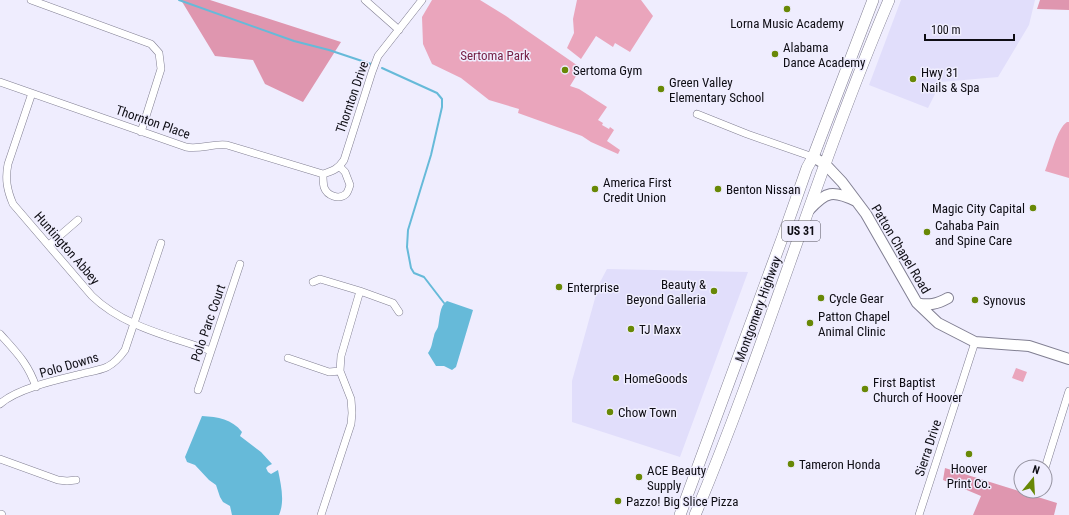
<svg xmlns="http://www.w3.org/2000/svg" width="1069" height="515" viewBox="0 0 1069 515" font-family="'Roboto Condensed',sans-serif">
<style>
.built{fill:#e1defb}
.green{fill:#eaa5bc}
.forest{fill:#df96af}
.water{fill:#66bad9}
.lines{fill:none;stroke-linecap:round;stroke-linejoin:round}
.stream{stroke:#66bad9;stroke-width:2}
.minor-casing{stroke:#817f92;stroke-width:8}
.tertiary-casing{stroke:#817f92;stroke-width:10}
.secondary-casing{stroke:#817f92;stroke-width:12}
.primary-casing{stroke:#817f92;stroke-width:12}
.minor{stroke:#fff;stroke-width:7}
.tertiary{stroke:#fff;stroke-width:9}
.secondary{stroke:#fff;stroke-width:10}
.primary{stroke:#fff;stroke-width:11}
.poi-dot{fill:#688806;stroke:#efedfe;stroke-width:1.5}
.labels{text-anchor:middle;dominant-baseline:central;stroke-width:3;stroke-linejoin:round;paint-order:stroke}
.shield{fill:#efedfe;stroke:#52505a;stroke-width:1}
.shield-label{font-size:12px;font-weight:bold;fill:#0e0d14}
.poi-label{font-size:13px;fill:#0e0d14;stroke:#efedfe;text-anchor:start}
.park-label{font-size:13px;fill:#762247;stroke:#efedfe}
.street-label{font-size:13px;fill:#0e0d14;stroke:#efedfe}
</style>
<rect width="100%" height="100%" fill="#efedfe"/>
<path class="built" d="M901 0H1035L1029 25 998 77 941 82 928 108 869 85Z
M607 269 748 272 680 457 572 422V381L599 284Z"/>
<path class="green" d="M432 0H480L506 16 581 68 570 86 579 89 607 107 598 120 603 123 602 125 609 129 610 127 614 130 607 141 620 150 618 154 591 142 582 136 518 113 519 109 489 100 461 78 432 64 423 44 422 17Z
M577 0H641L653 16 630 52 615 43 613 47 596 36 581 59 567 48 574 33 573 19Z
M1067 122H1069V178L1045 171C1050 159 1057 128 1067 122Z
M1016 368 1027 372 1023 382 1012 378Z"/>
<path class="forest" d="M181 0H210L341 42 303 102 265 84 253 60 215 56Z
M1040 0H1069V10L1037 9Z
M945 468 1057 503 1054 515H973L981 496 943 480Z"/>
<path class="water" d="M447 301 473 310 456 367 452 370 444 366H436L428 353C432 348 432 342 434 336 434 333 437 330 438 327 440 319 439 306 447 301Z
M202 416C218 417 232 419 242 432L240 436 261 452 272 464 268 466 266 468 268 472 271 474 278 470C281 485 285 501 279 515H232L230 506 223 502 220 497 216 485 209 480 195 465 187 462 185 457Z"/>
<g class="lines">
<path class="stream" d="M179 0 294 41 329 50 371 64
M382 68 437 93 442 99V107L431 155 408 230 407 247 411 268 414 273 424 277 444 303"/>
<g class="minor-casing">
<path id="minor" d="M31 0 151 44 159 53 161 69 141 132
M365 0 399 30
M0 82 186 147C200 150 213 143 227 145L323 174C333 171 338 169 344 160L372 72 378 56 422 0
M32 93 8 164C5 179 7 190 13 204L92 296C124 327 170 336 211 351
M697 114 747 134 813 157
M323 174C323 178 323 183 324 187 327 196 339 200 346 194 348 192 349 188 350 185L345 172 340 167
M49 245 78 220
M313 282 320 279 360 291 393 303 399 312
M0 334C16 352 28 363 36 387
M288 358 329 372 340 371
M198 390 240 264
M0 404C16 389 56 380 77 375 87 372 98 371 107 367 115 363 120 357 125 350L161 243
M0 459 58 480 67 481 76 480
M1045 468 1069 391
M321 515 351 424 352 413 351 399 340 371 341 356 360 291
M919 515 975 342"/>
</g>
<g class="tertiary-casing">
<path id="tertiary" d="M0 515H1"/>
</g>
<g class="secondary-casing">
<path id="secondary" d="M813 157 825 164 842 182 866 214 917 303 938 323 975 342 1029 346 1069 359
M809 210C826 191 833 190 856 201
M917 303C929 306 937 304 948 298"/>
</g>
<g class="primary-casing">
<path id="primary" d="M680 515 783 236 807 168 813 157 873 0
M695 515C766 346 817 169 889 0"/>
</g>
<use href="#minor" class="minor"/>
<use href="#tertiary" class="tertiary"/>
<use href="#secondary" class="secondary"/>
<use href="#primary" class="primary"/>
</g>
<g class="poi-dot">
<circle cx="787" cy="9" r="4"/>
<circle cx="775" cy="54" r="4"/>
<circle cx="565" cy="70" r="4"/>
<circle cx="913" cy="79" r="4"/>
<circle cx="661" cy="89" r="4"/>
<circle cx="595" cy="189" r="4"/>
<circle cx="718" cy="189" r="4"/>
<circle cx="1033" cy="208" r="4"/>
<circle cx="927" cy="232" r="4"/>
<circle cx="559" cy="287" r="4"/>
<circle cx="714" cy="291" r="4"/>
<circle cx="821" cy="298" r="4"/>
<circle cx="975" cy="300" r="4"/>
<circle cx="810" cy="323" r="4"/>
<circle cx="631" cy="329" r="4"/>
<circle cx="616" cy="378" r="4"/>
<circle cx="865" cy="389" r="4"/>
<circle cx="610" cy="412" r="4"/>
<circle cx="969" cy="454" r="4"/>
<circle cx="791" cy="464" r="4"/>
<circle cx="639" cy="477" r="4"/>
<circle cx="618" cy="501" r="4"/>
</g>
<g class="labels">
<rect class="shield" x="782" y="221" width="38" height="20" rx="3"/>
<g class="shield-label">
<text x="801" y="231">US 31</text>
</g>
<g class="poi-label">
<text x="787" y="23" text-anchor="middle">Lorna Music Academy</text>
<text x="783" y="47">Alabama<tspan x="783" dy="15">Dance Academy</tspan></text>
<text x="573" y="70">Sertoma Gym</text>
<text x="921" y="72">Hwy 31<tspan x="921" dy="15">Nails &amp; Spa</tspan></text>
<text x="669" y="82">Green Valley<tspan x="669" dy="15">Elementary School</tspan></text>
<text x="603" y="182">America First<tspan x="603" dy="15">Credit Union</tspan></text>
<text x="726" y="189">Benton Nissan</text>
<text x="1025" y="208" text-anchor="end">Magic City Capital</text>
<text x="935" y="225">Cahaba Pain<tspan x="935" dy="15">and Spine Care</tspan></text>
<text x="706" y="284" text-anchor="end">Beauty &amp;<tspan x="706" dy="15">Beyond Galleria</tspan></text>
<text x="567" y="287">Enterprise</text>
<text x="829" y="298">Cycle Gear</text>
<text x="983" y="300">Synovus</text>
<text x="818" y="316">Patton Chapel<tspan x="818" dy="15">Animal Clinic</tspan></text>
<text x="639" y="329">TJ Maxx</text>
<text x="624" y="378">HomeGoods</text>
<text x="873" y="382">First Baptist<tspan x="873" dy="15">Church of Hoover</tspan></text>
<text x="618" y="412">Chow Town</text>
<text x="799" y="464">Tameron Honda</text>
<text x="969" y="468" text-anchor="middle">Hoover<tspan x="969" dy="15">Print Co.</tspan></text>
<text x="647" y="470">ACE Beauty<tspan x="647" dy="15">Supply</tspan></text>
<text x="626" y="501">Pazzo! Big Slice Pizza</text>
</g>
<g class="park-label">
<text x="495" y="55">Sertoma Park</text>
</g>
<g class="street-label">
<text transform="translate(352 97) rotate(-71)">Thornton Drive</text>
<text transform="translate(153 122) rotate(19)">Thornton Place</text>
<text transform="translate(67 248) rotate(49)">Huntington Abbey</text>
<text transform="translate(901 249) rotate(59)">Patton Chapel Road</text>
<text transform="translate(758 309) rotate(-70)">Montgomery Highway</text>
<text transform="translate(208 323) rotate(-71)">Polo Parc Court</text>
<text transform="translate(69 365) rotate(-16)">Polo Downs</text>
<text transform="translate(928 448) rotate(-72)">Sierra Drive</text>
</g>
</g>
<g transform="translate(1033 479) rotate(18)"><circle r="19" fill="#efedfe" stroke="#9593a0"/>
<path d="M0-3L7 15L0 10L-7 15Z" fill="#688806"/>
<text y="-6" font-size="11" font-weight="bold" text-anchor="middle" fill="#0e0d14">N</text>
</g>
<path d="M925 34v6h89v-6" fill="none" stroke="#0e0d14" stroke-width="2"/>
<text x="931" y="34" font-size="12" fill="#0e0d14" stroke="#efedfe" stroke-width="3" paint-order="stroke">100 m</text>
</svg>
